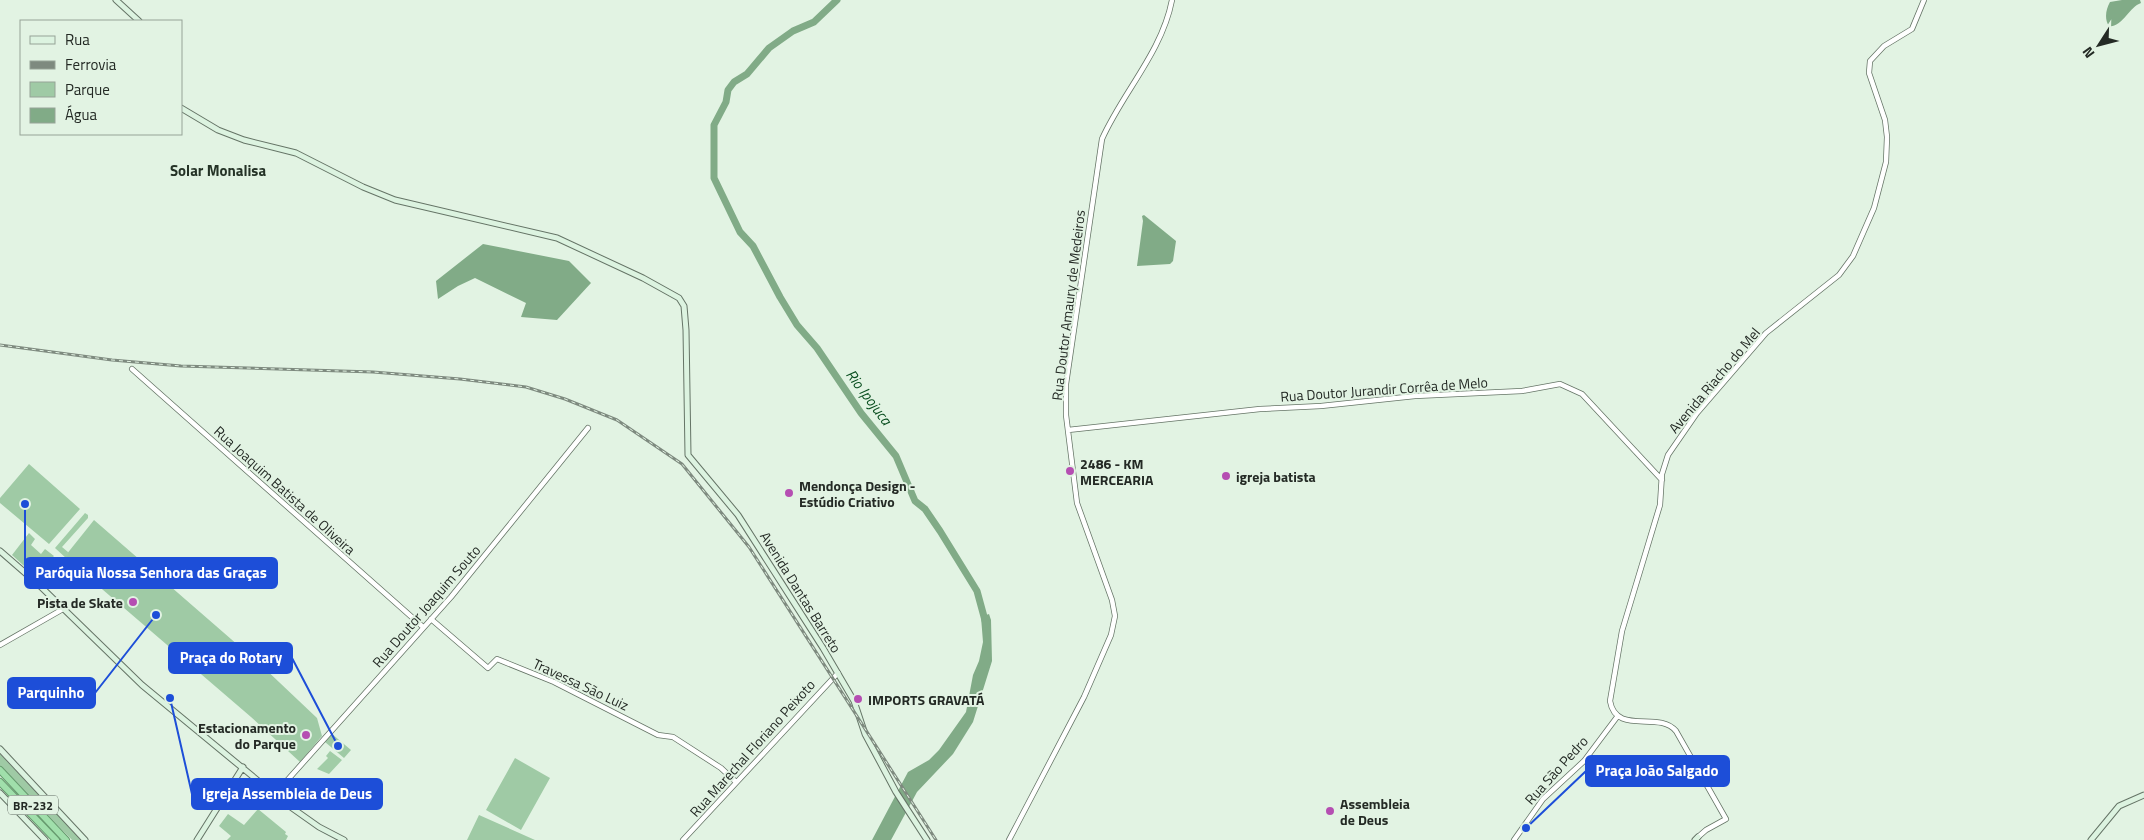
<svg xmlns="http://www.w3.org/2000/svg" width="2144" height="840" viewBox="0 0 2144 840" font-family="'Titillium Web',sans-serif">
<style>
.green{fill:#9fcaa5}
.forest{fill:#a1cda7}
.water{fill:#81ab87}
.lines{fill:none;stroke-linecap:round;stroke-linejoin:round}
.river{stroke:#81ab87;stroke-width:7}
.tertiary-casing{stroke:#657466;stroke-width:6}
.secondary-casing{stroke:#657466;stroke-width:7}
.trunk-casing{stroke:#669a6e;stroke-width:8}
.tertiary{stroke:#fff;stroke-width:4.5}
.secondary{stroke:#dcf3e0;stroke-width:5}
.trunk{stroke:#a0dfab;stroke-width:6}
.rail-casing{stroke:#7e8a7f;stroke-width:3}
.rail{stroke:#e2f3e3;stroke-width:1;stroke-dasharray:4;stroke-linecap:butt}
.poi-dot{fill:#b54eb2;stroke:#e2f3e3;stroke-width:2}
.labels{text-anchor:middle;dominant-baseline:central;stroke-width:4;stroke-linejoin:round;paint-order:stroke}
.shield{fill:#e2f3e3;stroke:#5d665e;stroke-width:1}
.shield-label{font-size:12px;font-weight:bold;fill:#242a25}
.street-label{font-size:14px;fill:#242a25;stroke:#e2f3e3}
.poi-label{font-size:14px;font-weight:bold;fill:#242a25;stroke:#e2f3e3;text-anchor:start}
.neighbourhood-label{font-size:15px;font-weight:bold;fill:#243226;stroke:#e2f3e3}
.water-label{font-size:15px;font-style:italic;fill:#0a4f20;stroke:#e2f3e3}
.leader{fill:none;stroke:#1d4ed8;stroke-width:2}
.callout-dot{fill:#1d4ed8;stroke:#e2f3e3;stroke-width:2}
.callout{fill:#1d4ed8;stroke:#1d4ed8;stroke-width:2}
.callout-label{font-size:15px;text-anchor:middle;font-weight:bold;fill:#fff}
</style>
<rect width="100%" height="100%" fill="#e2f3e3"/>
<path class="green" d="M29 464 80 509 49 544 0 503V498Z
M94 520 261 665 317 718 322 736 300 762 251 717 67 559 66 555Z
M29 533 35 539 31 545 41 554 45 549 54 556 35 576 12 555Z
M332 734 351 750 344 758 325 742Z
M0 754 82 840H72L0 766Z
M515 758 550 778 521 830 486 810Z
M258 809 286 832 285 834 288 836 286 840H227L231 836 219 826 228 814 244 825Z
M479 815 535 840H467Z"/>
<path class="forest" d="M85 513 88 515V518L62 547 68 552 67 559 55 548Z
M330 751 342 760 329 774 317 769 328 758 326 756Z"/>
<path class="water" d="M2122 0H2140L2141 3C2129 7 2122 28 2109 26 2104 19 2106 9 2110 2Z
M1144 215 1176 241 1173 261 1170 264 1137 266 1143 221 1142 216Z
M483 244 569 261 591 283 557 320 521 317 526 303 475 278 458 286 438 299 436 281Z
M989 614 991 620 992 661 973 722 953 754 917 792 891 840H872L908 772 929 760 939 750 966 712 973 675 979 661 983 642 981 617Z"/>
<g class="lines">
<path class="river" d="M837 0 814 22 793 31 769 48 747 74 734 82 728 90 726 102 714 125V178L740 232 753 246 780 297 797 325 817 348 861 413 896 456 915 501 925 509 940 531 977 591 986 624"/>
<g class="tertiary-casing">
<path id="tertiary" d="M132 369 423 627
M1068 430 1260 409 1321 406 1415 396 1522 391 1560 384 1582 394 1662 480
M431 619 488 668 497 659 554 682 658 735 673 737 721 768 736 782
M0 645 63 609
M275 794 451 597 588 428
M1698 837 1706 830 1726 819 1676 731C1659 710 1616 736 1610 701L1622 631 1660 505 1662 474 1668 455 1697 413 1766 333 1839 275 1853 256 1874 208 1886 162 1887 137 1885 120 1869 73 1870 61 1884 46 1912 29 1924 0
M683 840 838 673
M1009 840 1084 697 1111 635 1115 616 1112 600 1077 503 1066 415V384L1102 139C1123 92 1162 52 1172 0
M1514 840 1543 799 1584 761 1617 717"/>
</g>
<g class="secondary-casing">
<path id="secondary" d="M116 0 139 21
M181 108 218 130 244 140 296 153 363 187 395 200 557 238 643 278 679 298 684 306 686 330 688 455 738 515 823 648 854 701 865 734 896 792 927 840
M0 551 38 584 142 685 285 803 319 827 344 840
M0 749 85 840
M0 793 45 840
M197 840 243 767
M1695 840 1698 837
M2091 840 2119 806 2144 795"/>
</g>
<g class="trunk-casing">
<path id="trunk" d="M0 770 66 840
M0 782 56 840"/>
</g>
<use href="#tertiary" class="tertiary"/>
<use href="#secondary" class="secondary"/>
<use href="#trunk" class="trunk"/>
<g class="rail-casing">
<path id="rail" d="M0 345 112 360 181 366 373 372 460 379 526 387 565 399 617 420 682 464 749 547 936 840"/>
</g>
<use href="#rail" class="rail"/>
</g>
<g class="poi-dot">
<circle cx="1070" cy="471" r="5"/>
<circle cx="1226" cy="476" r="5"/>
<circle cx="789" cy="493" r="5"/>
<circle cx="133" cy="602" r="5"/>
<circle cx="858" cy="699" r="5"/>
<circle cx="306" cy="735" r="5"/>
<circle cx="1330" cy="811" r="5"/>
</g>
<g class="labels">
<rect class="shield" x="8" y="795.5" width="50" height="19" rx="4"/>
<g class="shield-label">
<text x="33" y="805">BR-232</text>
</g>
<g class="street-label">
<text transform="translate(1068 305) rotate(-83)">Rua Doutor Amaury de Medeiros</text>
<text transform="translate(1714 380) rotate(-50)">Avenida Riacho do Mel</text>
<text transform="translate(1384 389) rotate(-4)">Rua Doutor Jurandir Corrêa de Melo</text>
<text transform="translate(285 490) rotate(42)">Rua Joaquim Batista de Oliveira</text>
<text transform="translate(801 592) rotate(58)">Avenida Dantas Barreto</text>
<text transform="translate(426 606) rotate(-49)">Rua Doutor Joaquim Souto</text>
<text transform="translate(581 684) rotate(25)">Travessa São Luiz</text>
<text transform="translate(752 748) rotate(-48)">Rua Marechal Floriano Peixoto</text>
<text transform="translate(1556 770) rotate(-48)">Rua São Pedro</text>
</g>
<g class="poi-label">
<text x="1080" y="463">2486 - KM<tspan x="1080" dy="16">MERCEARIA</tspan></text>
<text x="1236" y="476">igreja batista</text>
<text x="799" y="485">Mendonça Design -<tspan x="799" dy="16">Estúdio Criativo</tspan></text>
<text x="123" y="602" text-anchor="end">Pista de Skate</text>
<text x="868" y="699">IMPORTS GRAVATÁ</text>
<text x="296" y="727" text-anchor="end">Estacionamento<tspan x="296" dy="16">do Parque</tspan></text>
<text x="1340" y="803">Assembleia<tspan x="1340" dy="16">de Deus</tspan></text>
</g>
<g class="neighbourhood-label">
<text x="218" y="170">Solar Monalisa</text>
</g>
<g class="water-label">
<text transform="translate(869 397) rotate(53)">Rio Ipojuca</text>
</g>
</g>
<path class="leader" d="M25 504L25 573M338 746L292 658M156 615L95 693M1526 828L1586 771M170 698L192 794"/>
<g class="callout-dot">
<circle cx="25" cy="504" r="5"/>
<circle cx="338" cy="746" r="5"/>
<circle cx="156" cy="615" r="5"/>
<circle cx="1526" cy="828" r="5"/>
<circle cx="170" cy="698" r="5"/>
</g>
<g class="callout">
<rect x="25" y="558" width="252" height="30" rx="5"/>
<rect x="169" y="643" width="123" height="30" rx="5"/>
<rect x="8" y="678" width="87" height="30" rx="5"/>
<rect x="1586" y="756" width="143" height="30" rx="5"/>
<rect x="192" y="779" width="190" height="30" rx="5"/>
</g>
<g class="callout-label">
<text x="151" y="578">Paróquia Nossa Senhora das Graças</text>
<text x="231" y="663">Praça do Rotary</text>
<text x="51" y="698">Parquinho</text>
<text x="1657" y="776">Praça João Salgado</text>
<text x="287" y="799">Igreja Assembleia de Deus</text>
</g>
<rect x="20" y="20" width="162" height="115" fill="#e2f3e3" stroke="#96a397"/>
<rect x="30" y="36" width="25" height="8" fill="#dcf3e0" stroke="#96a397"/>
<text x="65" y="45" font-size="15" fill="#242a25">Rua</text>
<rect x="30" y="61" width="25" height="8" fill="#7e8a7f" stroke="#96a397"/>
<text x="65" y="70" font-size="15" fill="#242a25">Ferrovia</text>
<rect x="30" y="82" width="25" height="15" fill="#9fcaa5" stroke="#96a397"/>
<text x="65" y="95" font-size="15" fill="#242a25">Parque</text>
<rect x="30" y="108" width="25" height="15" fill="#81ab87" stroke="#96a397"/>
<text x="65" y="120" font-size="15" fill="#242a25">Água</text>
<g transform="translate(2099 45) rotate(234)" stroke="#e2f3e3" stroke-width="4" paint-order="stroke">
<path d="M0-4L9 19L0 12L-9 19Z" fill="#242a25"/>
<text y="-8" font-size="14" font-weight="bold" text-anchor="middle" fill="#242a25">N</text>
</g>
</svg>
